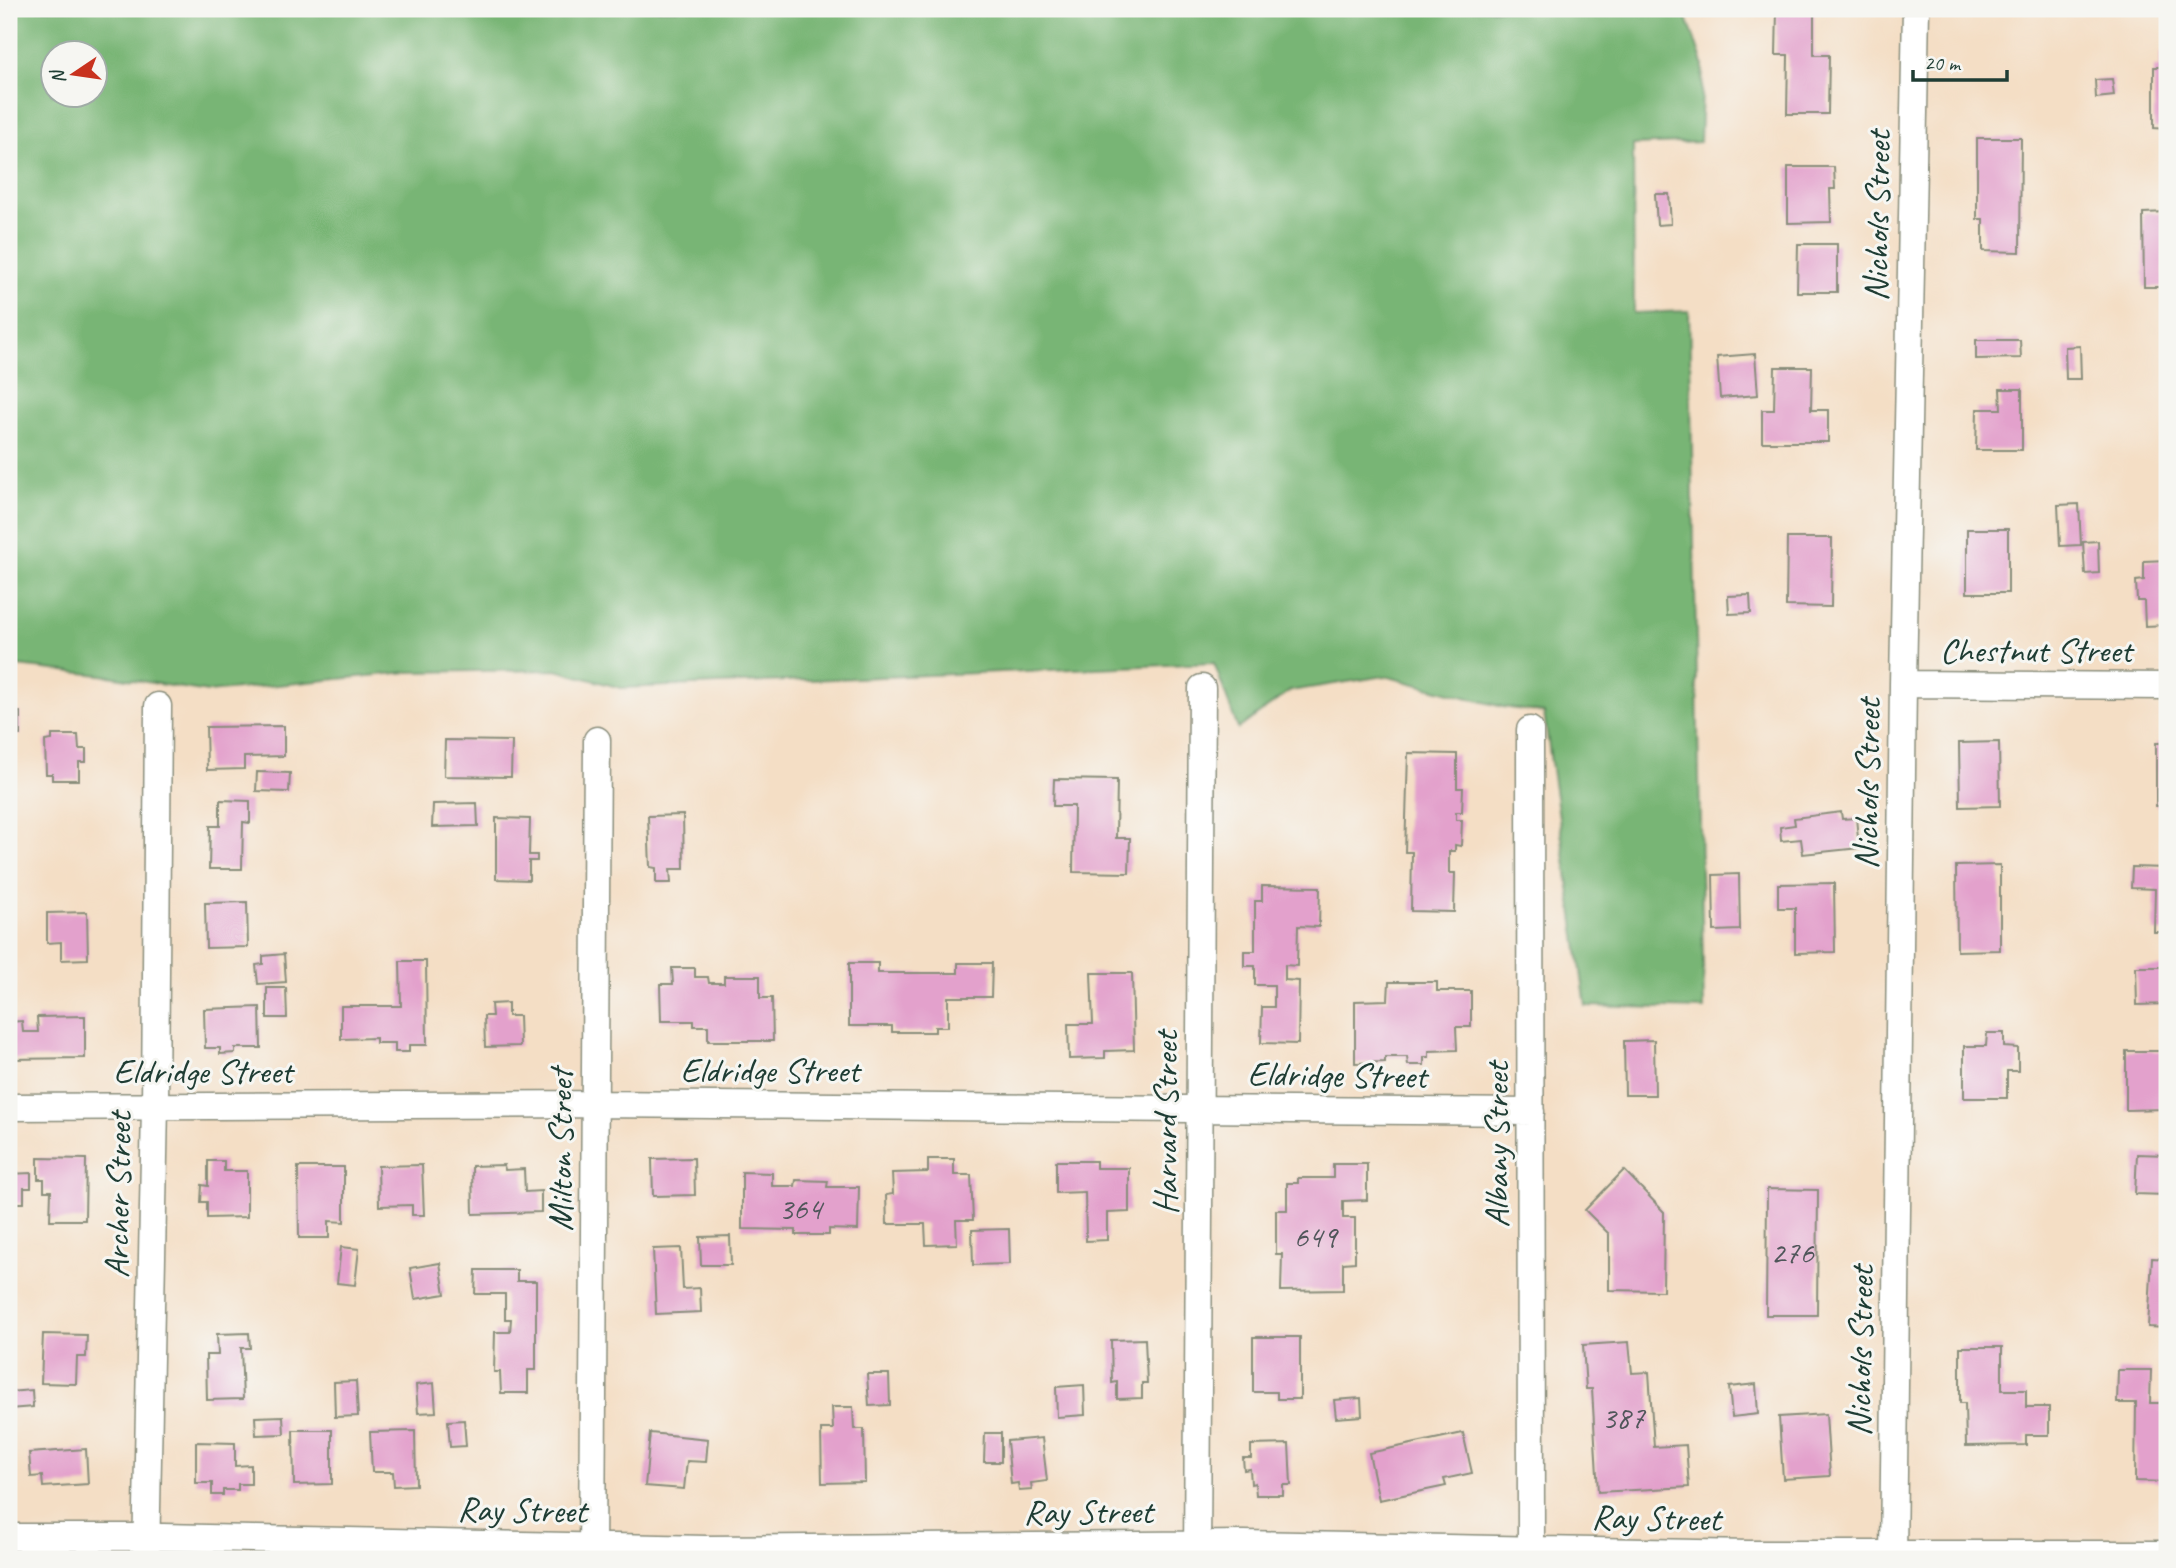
<svg xmlns="http://www.w3.org/2000/svg" width="2176" height="1568" viewBox="0 0 2176 1568" font-family="Caveat,sans-serif">
<style>
.forest{fill:#78b575;stroke:#4c7954;stroke-width:2;fill-rule:evenodd}
.building{fill:#e3a1cc}
.lines{fill:none;stroke-linecap:round;stroke-linejoin:round}
.street-casing{stroke:#8a8e7c;stroke-width:29}
.street{stroke:#fff;stroke-width:26}
.labels{text-anchor:middle;dominant-baseline:central;stroke-width:6;stroke-linejoin:round;paint-order:stroke}
.number-label{font-size:32px;fill:#50565a}
.street-label{font-size:35px;fill:#1f3d34;stroke:#f6f6f2}
</style>
<rect width="100%" height="100%" fill="#f6f6f2"/>
<filter id="ink" filterUnits="userSpaceOnUse"><feTurbulence type="fractalNoise" baseFrequency=".0143" numOctaves="2"/><feDisplacementMap in="SourceGraphic" scale="14" xChannelSelector="R" yChannelSelector="G"/><feConvolveMatrix kernelMatrix="1 2 1 2 8 2 1 2 1" color-interpolation-filters="sRGB"/></filter>
<filter id="wash" filterUnits="userSpaceOnUse"><feTurbulence type="fractalNoise" baseFrequency=".00686" numOctaves="4" result="noise"/><feDisplacementMap in="SourceGraphic" scale="28" xChannelSelector="R" yChannelSelector="G"/><feGaussianBlur stdDeviation="1.57" result="paint"/><feColorMatrix in="noise" values="0 0 0 0 0 0 0 0 0 0 0 0 0 0 0 0 0 1.4 0 .05"/><feComposite in="paint" operator="in"/></filter>
<g filter="url(#wash)">
<rect width="100%" height="100%" fill="#f4dec5"/>
<path class="forest" d="M9 9H1684L1703 64 1700 142 1633 145 1634 313 1689 311 1704 1009 1586 1006 1544 713 1503 707 1385 676 1290 691 1238 729 1214 663 621 688 556 670 408 672 208 692 109 676 9 665ZM52 52H94V94H52Z"/>
<g id="blocks">
<path class="building" d="M1777 9H1814V55H1829L1828 114H1787L1788 55H1776Z
M2160 53H2167V129L2154 128V67H2160Z
M2112 79 2114 96 2096 98 2095 80Z
M1977 138H2021L2020 252 1983 251V219H1977Z
M1788 167H1834L1835 189H1830L1831 222 1788 223Z
M1655 194H1669L1671 224 1657 225Z
M2167 212V248H2163L2164 287H2144L2143 213Z
M1798 244H1837V292H1797Z
M1976 340H2020L2021 358 1976 359Z
M2080 346 2081 379H2066L2065 347Z
M1755 354 1758 395 1720 398 1717 357Z
M1775 367H1812L1811 410H1828V442H1762V410H1774Z
M2000 389H2022V450H1976L1977 409H2001Z
M2165 434H2167V479L2163 478Z
M2079 504 2081 545 2060 546 2058 505Z
M1967 529H2008V593H1967Z
M1787 538H1832L1831 607 1786 606Z
M2098 541 2099 573 2085 574 2083 542Z
M2167 560V625L2145 626 2144 601H2137L2136 581 2144 580V561Z
M1750 595 1751 613 1729 614 1728 596Z
M20 712V735H9V713Z
M284 726V756L244 757V769L207 770 206 727Z
M52 735H78L79 749H86V762H79V780H52V774H46L45 741 52 740Z
M445 740 512 741 511 777 444 776Z
M1999 742 2000 806 1960 807 1959 743Z
M2156 743H2167V806H2156Z
M1408 753 1457 754V788H1463L1462 812H1456V820H1462L1461 846 1455 845V851H1449V873H1455L1454 912 1411 911 1412 852H1405Z
M257 772 290 773 289 792 256 791Z
M1054 779 1117 780 1116 838H1130L1129 873 1073 872 1074 806H1053Z
M220 800 250 801V823L243 822 242 869H209L210 826H220Z
M477 803 478 826 432 827 433 804Z
M1841 812 1842 819 1856 818 1859 848 1803 854 1801 839 1781 841 1780 827 1795 825 1794 818Z
M683 815 684 869H670L671 883H656V868L650 867 648 816Z
M496 818 530 819 529 855H537V861H529V880L496 879Z
M2000 865V950L1957 951 1956 866Z
M2132 867 2167 868V932H2154L2155 889 2131 888Z
M1739 874 1740 930 1714 931 1713 875Z
M1834 883 1835 952 1795 953V908H1778V884Z
M1262 886 1320 887 1319 927 1298 926 1297 966 1285 965V980L1299 981 1298 1044 1261 1043 1262 1007H1274V985H1255V966H1244V951H1255V901H1262Z
M247 902 248 947 206 948 205 903Z
M87 912 88 959 61 960V942L47 943V913Z
M284 954 286 982 258 984 256 965 263 964V956Z
M400 961H426L427 1045H409V1052H395V1043H376V1038L341 1039V1006H401Z
M849 963H878V973H958V963H992L991 997H948V1027H935V1032H892V1026H849Z
M2136 967H2167V1004L2137 1005Z
M672 968H695V977H708L709 983H724V976H760V998H772L773 1041H708V1026H694V1021H661L660 984H673Z
M1091 973H1132L1134 1050 1105 1051V1058L1069 1059 1068 1024H1093Z
M1389 982H1437V991H1471V1027H1456L1457 1050 1429 1051V1057H1424V1065H1408L1407 1057H1385V1062L1355 1063V1001L1388 1000Z
M267 988H286L287 1018H267Z
M508 1003V1016H519L520 1046 485 1047 484 1016H492L491 1004Z
M260 1007 261 1048H235V1053L220 1054V1048H205L204 1009Z
M85 1016V1058L9 1059V1022L22 1021 23 1032H38L37 1017Z
M1987 1033H2004V1047L2018 1048V1071H2007V1098H1964V1046H1986Z
M1654 1040 1655 1095H1625L1624 1041Z
M2126 1051H2164L2165 1109 2126 1110Z
M2137 1154 2167 1155V1195L2135 1194Z
M38 1158 86 1159 85 1220H50L51 1191H44V1179H38Z
M694 1158 695 1195 653 1196 652 1159Z
M928 1159H954V1175H971L973 1220H956L957 1244 926 1245 925 1224H887L886 1195 893 1194 892 1173 928 1172Z
M208 1161H224V1171H247V1217L207 1218V1202H201L202 1185 208 1186Z
M1056 1161H1096V1168H1129V1212L1107 1213V1240L1086 1241 1085 1192 1056 1193Z
M1333 1164H1367V1200L1343 1201V1218H1355V1262L1343 1263V1290L1281 1291 1282 1254H1276V1210H1287V1183H1298V1178H1333Z
M422 1165 424 1215H412V1205L379 1206 378 1166Z
M504 1165 505 1170 524 1169 525 1192 541 1191V1212L473 1214 472 1166Z
M298 1167H344V1222L329 1221V1238H299Z
M1624 1170 1664 1212 1663 1291 1609 1290V1234L1585 1210Z
M742 1172 772 1173V1186H795L796 1180 828 1181 827 1187H859L858 1230 829 1229V1235H796V1230L742 1229Z
M31 1173V1188H24V1203H9V1174Z
M1767 1189 1818 1190 1817 1315H1766Z
M1009 1229 1010 1264 973 1265 972 1230Z
M730 1236 731 1265H701L700 1237Z
M341 1247 359 1249 355 1285 337 1283Z
M681 1248 683 1289 700 1288 701 1312 656 1314 653 1249Z
M2152 1258 2167 1259V1328L2148 1327Z
M440 1263 445 1294 415 1299 410 1268Z
M476 1270H517V1281H536V1370H528V1393H501L500 1372H494L495 1332H510L511 1319H505V1294H475Z
M249 1333 250 1348H241L243 1399 207 1400 206 1355H218L217 1334Z
M43 1334 87 1335 86 1357H77L76 1384 41 1383Z
M1253 1337H1300V1399H1277V1392H1253Z
M1145 1339 1147 1383H1142V1398L1117 1399V1382L1112 1383 1111 1340Z
M1629 1342 1632 1373 1649 1372 1654 1447 1686 1445 1689 1487 1598 1492 1592 1389H1586L1583 1345Z
M1960 1347H2002V1390H2026V1407H2049V1435H2026V1445L1966 1446 1965 1403H1960Z
M2118 1370H2151L2150 1403H2167V1482L2135 1481 2136 1403H2117Z
M867 1374H889L890 1405 869 1406Z
M356 1381 358 1416 335 1417 334 1382Z
M434 1383 436 1412 418 1413 416 1385Z
M1756 1384 1758 1414 1732 1417 1729 1387Z
M1084 1385 1085 1415 1057 1417 1056 1387Z
M32 1390 33 1407 9 1409V1392Z
M1361 1398 1362 1416 1336 1418 1334 1400Z
M832 1407H853L854 1429H864L865 1482 822 1483 821 1429H833Z
M1826 1414 1830 1476 1783 1479 1779 1417Z
M283 1416 284 1434 256 1435 255 1417Z
M464 1420 466 1446 450 1447 448 1421Z
M293 1430H332V1484L294 1485Z
M415 1431 416 1485 394 1486 393 1472H372L370 1432Z
M650 1433 708 1439 706 1462 687 1461 684 1489 645 1486Z
M985 1433H1001V1462H984Z
M1463 1433 1472 1473 1444 1479 1446 1486 1379 1500 1369 1453Z
M1042 1438 1047 1481 1031 1483 1032 1490 1019 1491 1018 1483 1011 1484 1007 1441Z
M196 1442 235 1443V1466L251 1465V1484H238V1490H223V1495H212V1483H196Z
M1289 1444 1291 1485H1283V1495H1256L1255 1483 1251 1484 1250 1469 1244 1470 1243 1458H1251V1445Z
M86 1449 88 1484 43 1487 42 1476 31 1477 29 1453Z"/>
</g>
</g>
<g filter="url(#ink)">
<use href="#blocks" fill-opacity="0" stroke="#8a8e7c" stroke-width="2"/>
<g class="lines">
<g class="street-casing">
<path id="street" d="M1903 684 2167 686
M1530 730 1531 1559
M9 1107 596 1104 1531 1112
M9 1537H163L706 1549 1244 1544 1749 1554H2167
M146 1559 155 1106 158 706
M592 1559 597 740
M1197 1559 1202 688
M1893 1559 1903 684 1916 9"/>
</g>
<use href="#street" class="street"/>
</g>
</g>
<g class="labels">
<g class="number-label">
<text x="800" y="1208">364</text>
<text x="1315" y="1236">649</text>
<text x="1792" y="1252">276</text>
<text x="1623" y="1417">387</text>
</g>
<g class="street-label">
<text transform="translate(1877 216) rotate(-89)">Nichols Street</text>
<text x="2036" y="650">Chestnut Street</text>
<text transform="translate(1867 784) rotate(-89)">Nichols Street</text>
<text x="770" y="1070">Eldridge Street</text>
<text x="203" y="1071">Eldridge Street</text>
<text transform="translate(1337 1075) rotate(1)">Eldridge Street</text>
<text transform="translate(1165 1123) rotate(-90)">Harvard Street</text>
<text transform="translate(1496 1145) rotate(-90)">Albany Street</text>
<text transform="translate(560 1150) rotate(-90)">Milton Street</text>
<text transform="translate(118 1195) rotate(-89)">Archer Street</text>
<text transform="translate(1860 1351) rotate(-89)">Nichols Street</text>
<text transform="translate(522 1510) rotate(1)">Ray Street</text>
<text x="1088" y="1511">Ray Street</text>
<text transform="translate(1656 1518) rotate(1)">Ray Street</text>
</g>
</g>
<rect width="2176" height="1568" fill="none" stroke="#f6f6f2" stroke-width="35"/>
<g transform="translate(74 74) rotate(257)"><circle r="33" fill="#f6f6f2" stroke="#a0aca6" stroke-width="2"/>
<path d="M0-5L12 26L0 18L-12 26Z" fill="#c8321e"/>
<text y="-10" font-size="19" font-weight="bold" text-anchor="middle" fill="#1f3d34">N</text>
</g>
<path d="M1913 70v10h94v-10" fill="none" stroke="#1f3d34" stroke-width="3.5"/>
<text x="1924" y="70" font-size="21" fill="#1f3d34" stroke="#f6f6f2" stroke-width="5" paint-order="stroke">20 m</text>
</svg>
